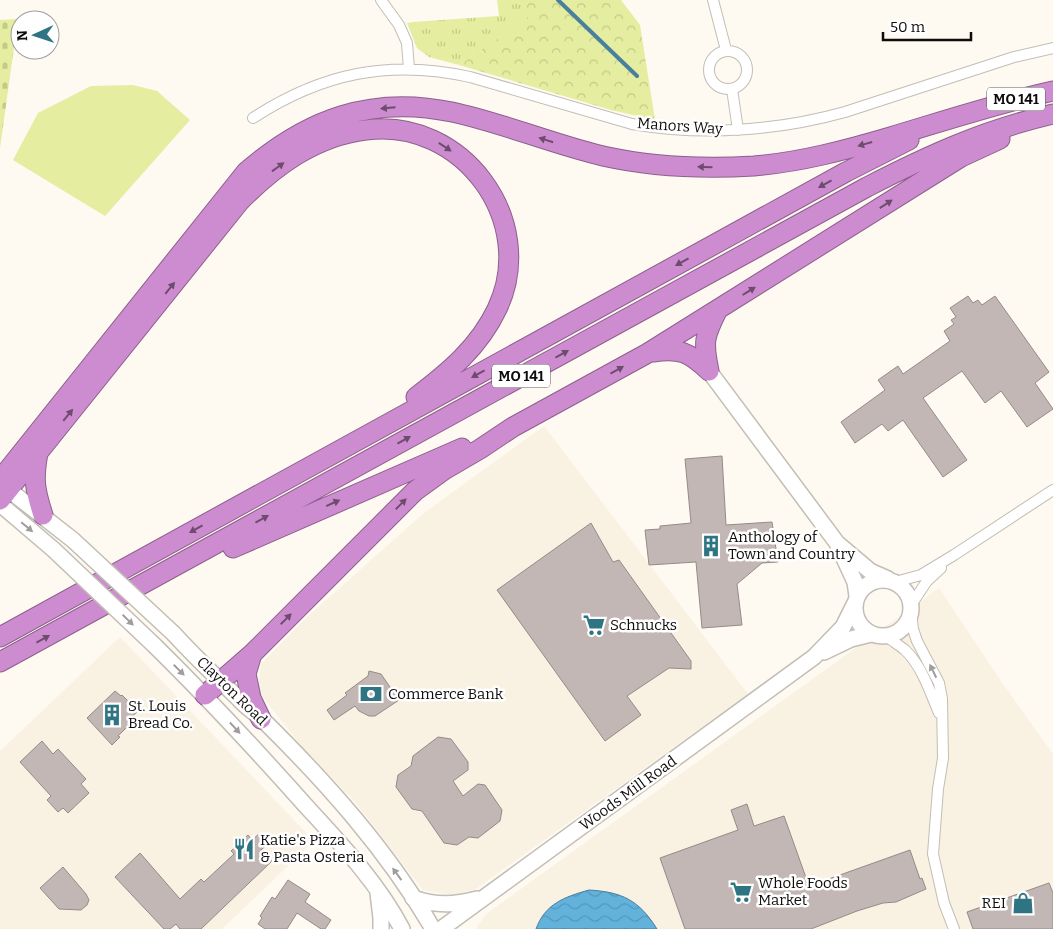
<svg xmlns="http://www.w3.org/2000/svg" width="1053" height="929" viewBox="0 0 1053 929" font-family="Bitter,serif">
<style>
.built{fill:#f9f1e1}
.grass{fill:url(#grass-tufts)}
.forest{fill:url(#forest-crowns)}
.cemetery{fill:url(#cemetery-stones)}
.park{fill:#e5eda0}
.water{fill:url(#water-waves);stroke:#49809d}
.lines{fill:none;stroke-linecap:round;stroke-linejoin:round}
.stream{stroke:#49809d;stroke-width:4}
.building{fill:#c2b7b4;stroke:#948b87}
.street-casing{stroke:#c2beb5;stroke-width:12}
.secondary-casing{stroke:#c2beb5;stroke-width:18}
.highway-casing{stroke:#8b608b;stroke-width:21}
.street{stroke:#fff;stroke-width:10}
.secondary{stroke:#fff;stroke-width:15}
.highway{stroke:#ce8cd0;stroke-width:19}
.secondary-bridge-casing{stroke:#c2beb5;stroke-width:18;stroke-linecap:butt}
.secondary-bridge{stroke:#fff;stroke-width:15}
.oneway{fill:#6e4c6e}
.oneway2{fill:#9f9e9d}
.labels{text-anchor:middle;dominant-baseline:central;stroke-width:5;stroke-linejoin:round;paint-order:stroke}
.shield{fill:#fff;stroke:#575654;stroke-width:1}
.shield-label{font-size:14px;font-weight:bold;fill:#0f0d0b}
.street-label{font-size:15px;fill:#0f0d0b;stroke:#fff}
.poi-label{font-size:15px;fill:#0f0d0b;stroke:#fff;text-anchor:start}
</style>
<defs>
<pattern id="grass-tufts" width="24" height="20" patternUnits="userSpaceOnUse" patternTransform="scale(1.25)"><rect width="24" height="20" fill="#e5eda0"/><path d="M3 7l-1-3M5 7V3M7 7l1-3M15 17l-1-3M17 17v-4M19 17l1-3" fill="none" stroke="#c3ca88"/></pattern>
<pattern id="forest-crowns" width="20" height="18" patternUnits="userSpaceOnUse" patternTransform="scale(1.25)"><rect width="20" height="18" fill="#e5eda0"/><path d="M2 6a3 3 0 1 1 6 0M12 15a3 3 0 1 1 6 0" fill="none" stroke="#c3ca88"/></pattern>
<pattern id="cemetery-stones" width="16" height="16" patternUnits="userSpaceOnUse" patternTransform="scale(1.25)"><rect width="16" height="16" fill="#e5eda0"/><path d="M2 7V4a2 2 0 0 1 4 0v3zM10 15v-3a2 2 0 0 1 4 0v3z" fill="#c3ca88"/></pattern>
<pattern id="water-waves" width="16" height="10" patternUnits="userSpaceOnUse" patternTransform="scale(1.25)"><rect width="16" height="10" fill="#62b2dc"/><path d="M0 5q4-4 8 0t8 0" fill="none" stroke="#5498bb"/></pattern>
</defs>
<rect width="100%" height="100%" fill="#fef9f1"/>
<path class="built" d="M544 426 748 694 476 889 452 895 423 890 355 802 299 743 258 691 261 664 307 617 424 513Z
M939 588 1003 684 1053 754V929H476L486 914Z
M120 637 314 841 222 929H0V751Z"/>
<path class="grass" d="M497 0H512L537 13 459 65 429 57 417 48 407 23 413 22 499 16Z"/>
<path class="forest" d="M512 0H621L640 25 655 120 611 110 459 65 536 13Z"/>
<path class="cemetery" d="M18 19 0 148V20Z"/>
<path class="park" d="M133 85 157 91 190 120 105 216 13 160 38 113 91 86Z"/>
<path class="water" d="M589 890C622 892 639 900 657 929H536C545 904 564 897 589 890Z"/>
<g class="lines">
<path class="stream" d="M558 0 637 76"/>
</g>
<path class="building" d="M968 296 973 303 978 300 982 305 995 296 1049 372 1035 383 1053 409 1027 427 1001 391 985 403 962 371 923 398 967 460 943 477 903 420 888 431 882 424 855 443 841 422 885 390 878 380 898 366 903 374 950 341 944 331 954 324 951 320 956 317 950 308Z
M722 456 726 525 772 522 778 562 762 563 737 584 742 625 702 628 696 562 649 565 645 530 660 529V526L691 523 685 459Z
M591 523 613 562 619 560 691 661V669L669 668 627 696 641 715 605 741 497 590Z
M369 671 381 674 399 700 375 716H369L359 711 355 706 334 720 327 710 347 695 345 693 368 676Z
M115 691 121 696 122 695 138 711 127 721 130 724 118 736 120 737 112 745 87 718Z
M438 737 451 739 468 762V770L453 781 463 796 478 784 485 785 502 810 500 821 478 838 469 837 457 845 444 843 422 811 412 809 396 787 398 775 411 766 413 756Z
M42 741 53 754 58 749 86 779 81 784 89 793 68 813 63 808 58 812 47 800 51 796 20 762Z
M747 804 754 826 784 816 809 886 910 850 920 879 922 878 926 889 896 902 883 903 857 911 811 929H685L660 858 738 830 731 810Z
M260 833 269 843 261 850 272 861 201 929H180L176 924 170 929H164L115 877 140 853 180 899 201 879 204 882 234 854 231 851 248 835 252 840Z
M63 867 86 894 89 900 87 905 81 910 59 909 40 888Z
M288 880 310 894 305 902 331 920 325 929H321L297 913 287 929H265L258 924 262 918 260 916 272 897 275 899Z
M1049 883 1053 893V929H973L967 912Z"/>
<g class="lines">
<g class="street-casing">
<path id="street" d="M381 0 399 25 407 43 409 69
M713 0 726 50
M709 70a19 19 0 1 1 38 0a19 19 0 1 1-38 0Z
M732 89 738 130
M253 118C322 73 390 59 470 77L632 124C702 136 777 131 845 112L1014 57 1053 48
M895 582 921 575 954 555 1053 490
M911 605 927 581 941 568
M911 613 913 629 917 641 939 683 942 699 943 758 938 789 933 854 944 903 954 929
M886 636C892 641 899 645 905 650 922 666 930 692 939 713"/>
</g>
<g class="secondary-casing">
<path id="secondary" d="M709 371 837 543 855 582 857 596
M0 483 73 540
M0 504 54 550
M838 544 870 571 888 579
M855 608a28 28 0 1 1 56 0a28 28 0 1 1-56 0Z
M174 634C195 657 217 678 239 699 246 707 254 712 262 719 326 782 388 851 433 929
M154 645C207 697 257 751 306 806 341 844 378 883 402 929
M824 652 851 639 871 634
M378 893 381 918V929
M413 898C436 906 455 905 477 899
M441 929 814 657 843 627 855 603"/>
</g>
<g class="highway-casing">
<path id="highway" d="M653 352C680 348 689 352 709 371
M709 371C703 342 704 337 717 311
M38 453C33 480 35 490 43 515
M0 480 246 172C307 119 371 95 452 112 503 123 552 144 603 156 652 167 704 169 754 166 801 162 846 150 890 137 944 121 998 103 1053 91
M0 500 240 201C275 166 315 136 366 130 462 117 539 221 497 309 479 347 449 372 416 397
M233 548 462 448
M0 637 846 172 909 140
M252 654 246 674 251 698 261 719
M0 662 867 187C929 155 984 130 1053 114
M205 695 252 654 415 491 444 470 480 449 513 427 648 353 961 157 1000 139"/>
</g>
<use href="#street" class="street"/>
<use href="#secondary" class="secondary"/>
<use href="#highway" class="highway"/>
<g class="secondary-bridge-casing">
<path id="secondary-bridge" d="M73 540 174 634
M54 550 154 645"/>
</g>
<use href="#secondary-bridge" class="secondary-bridge"/>
</g>
<defs><path id="oneway-solid" d="M-6-.8H1V-3.2L6.5 0L1 3.2V.8H-6Z" transform="scale(1.25)"/></defs>
<g class="oneway">
<use href="#oneway-solid" transform="translate(388 108) rotate(175)"/>
<use href="#oneway-solid" transform="translate(546 140) rotate(-163)"/>
<use href="#oneway-solid" transform="translate(865 144) rotate(164)"/>
<use href="#oneway-solid" transform="translate(445 147) rotate(33)"/>
<use href="#oneway-solid" transform="translate(278 167) rotate(-36)"/>
<use href="#oneway-solid" transform="translate(705 167) rotate(-178)"/>
<use href="#oneway-solid" transform="translate(825 184) rotate(151)"/>
<use href="#oneway-solid" transform="translate(886 204) rotate(-33)"/>
<use href="#oneway-solid" transform="translate(682 262) rotate(151)"/>
<use href="#oneway-solid" transform="translate(170 288) rotate(-51)"/>
<use href="#oneway-solid" transform="translate(749 291) rotate(-32)"/>
<use href="#oneway-solid" transform="translate(562 354) rotate(-29)"/>
<use href="#oneway-solid" transform="translate(617 370) rotate(-29)"/>
<use href="#oneway-solid" transform="translate(478 374) rotate(151)"/>
<use href="#oneway-solid" transform="translate(68 415) rotate(-51)"/>
<use href="#oneway-solid" transform="translate(404 440) rotate(-29)"/>
<use href="#oneway-solid" transform="translate(333 503) rotate(-24)"/>
<use href="#oneway-solid" transform="translate(401 504) rotate(-45)"/>
<use href="#oneway-solid" transform="translate(262 519) rotate(-29)"/>
<use href="#oneway-solid" transform="translate(196 529) rotate(151)"/>
<use href="#oneway-solid" transform="translate(286 619) rotate(-45)"/>
<use href="#oneway-solid" transform="translate(43 639) rotate(-29)"/>
</g>
<g class="oneway2">
<use href="#oneway-solid" transform="translate(27 527) rotate(40)"/>
<use href="#oneway-solid" transform="translate(128 620) rotate(44)"/>
<use href="#oneway-solid" transform="translate(179 670) rotate(45)"/>
<use href="#oneway-solid" transform="translate(933 671) rotate(-116)"/>
<use href="#oneway-solid" transform="translate(235 728) rotate(47)"/>
<use href="#oneway-solid" transform="translate(397 874) rotate(-126)"/>
</g>
<defs>
<g id="building-bare" transform="scale(1.725)"><path d="M-4-6H4V6H1V3H-1V6H-4ZM-2.5-4.3h1.7v1.8h-1.7ZM.8-4.3h1.7v1.8H.8ZM-2.5-1h1.7V.8h-1.7ZM.8-1h1.7V.8H.8Z" fill="#2f7482" stroke="#fff" stroke-width="2.5" paint-order="stroke"/></g>
<g id="supermarket-bare" transform="scale(1.725)"><path d="M-6-5.5h2.5l.6 2H6L4.5 2H-2.5L-4.4-4H-6ZM-1.5 3.2a1.3 1.3 0 1 0 .1 0ZM3 3.2a1.3 1.3 0 1 0 .1 0Z" fill="#2f7482" stroke="#fff" stroke-width="2.5" paint-order="stroke"/></g>
<g id="bank-bare" transform="scale(1.725)"><path d="M-6-4H6V4H-6ZM0-2.3a2.3 2.3 0 1 0 0 4.6a2.3 2.3 0 1 0 0-4.6Z" fill="#2f7482" stroke="#fff" stroke-width="2.5" paint-order="stroke"/></g>
<g id="restaurant-bare" transform="scale(1.725)"><path d="M-5-6h1v4h1v-4h1v4h1v-4h1v5L-1.5 .5V6h-2V.5L-5-1ZM5-6V6H3V1.5H1.5Q1.5-4 5-6Z" fill="#2f7482" stroke="#fff" stroke-width="2.5" paint-order="stroke"/></g>
<g id="shop-bare" transform="scale(1.725)"><path d="M-5-2.5h2.3a2.7 3.5 0 0 1 5.4 0H5L5.5 6h-11ZM-1.5-2.5h3a1.5 2.3 0 0 0-3 0Z" fill="#2f7482" stroke="#fff" stroke-width="2.5" paint-order="stroke"/></g>
</defs>
<g fill-rule="evenodd">
<use href="#building-bare" x="711" y="546"/>
<use href="#supermarket-bare" x="594" y="625"/>
<use href="#bank-bare" x="371" y="694"/>
<use href="#building-bare" x="112" y="715"/>
<use href="#restaurant-bare" x="244" y="849"/>
<use href="#supermarket-bare" x="741" y="892"/>
<use href="#shop-bare" x="1023" y="903"/>
</g>
<g class="labels">
<g class="shield">
<rect x="987" y="87.5" width="58" height="23" rx="4"/>
<rect x="492" y="364.5" width="58" height="23" rx="4"/>
</g>
<g class="shield-label">
<text x="1016" y="99">MO 141</text>
<text x="521" y="376">MO 141</text>
</g>
<g class="street-label">
<text transform="translate(680 126) rotate(4)">Manors Way</text>
<text transform="translate(232 691) rotate(44)">Clayton Road</text>
<text transform="translate(628 793) rotate(-36)">Woods Mill Road</text>
</g>
<g class="poi-label">
<text x="728" y="537">Anthology of<tspan x="728" dy="17">Town and Country</tspan></text>
<text x="610" y="625">Schnucks</text>
<text x="388" y="694">Commerce Bank</text>
<text x="128" y="706">St. Louis<tspan x="128" dy="17">Bread Co.</tspan></text>
<text x="260" y="840">Katie's Pizza<tspan x="260" dy="17">&amp; Pasta Osteria</tspan></text>
<text x="758" y="883">Whole Foods<tspan x="758" dy="17">Market</tspan></text>
<text x="1006" y="903" text-anchor="end">REI</text>
</g>
</g>
<g transform="translate(35 35) rotate(267)"><circle r="24" fill="#ffffff" stroke="#9f9e9d"/>
<path d="M0-4L9 19L0 12L-9 19Z" fill="#2f7482"/>
<text y="-8" font-size="14" font-weight="bold" text-anchor="middle" fill="#0f0d0b">N</text>
</g>
<path d="M883 32v8h88v-8" fill="none" stroke="#0f0d0b" stroke-width="2.5"/>
<text x="890" y="32" font-size="15" fill="#0f0d0b" stroke="#ffffff" stroke-width="4" paint-order="stroke">50 m</text>
</svg>
